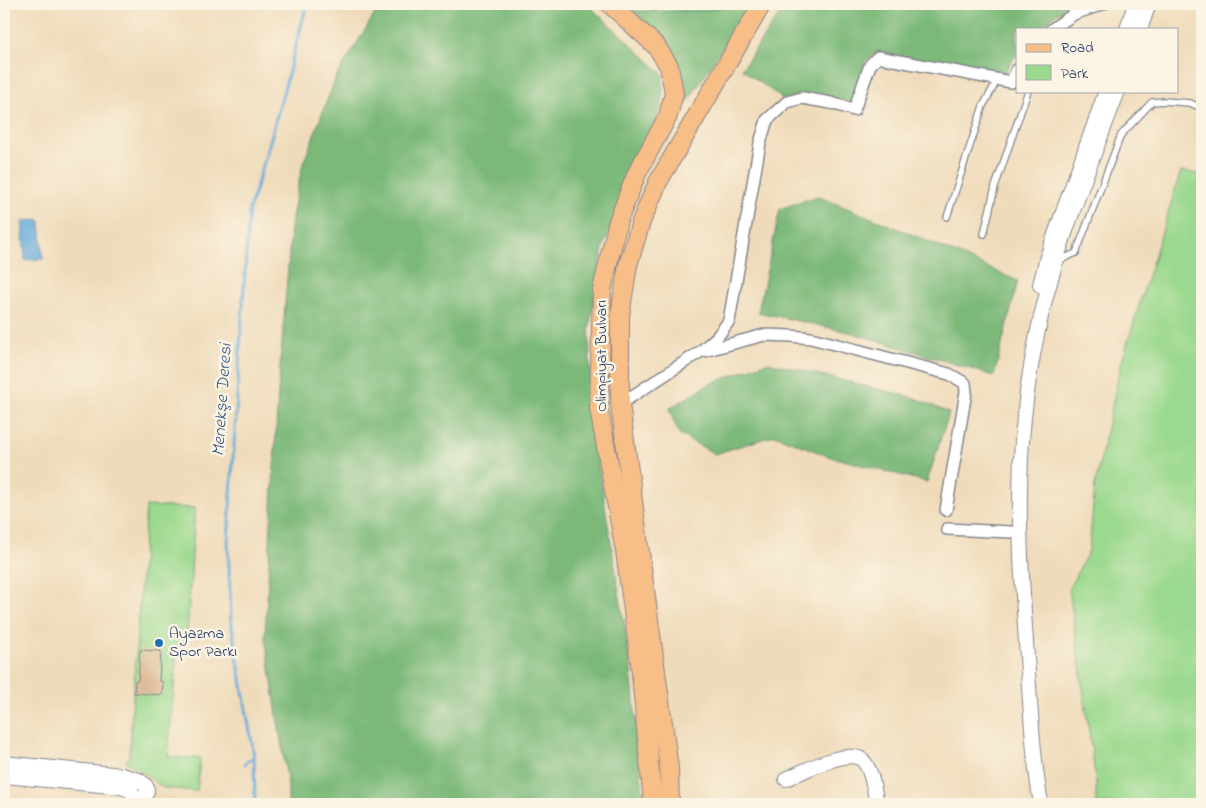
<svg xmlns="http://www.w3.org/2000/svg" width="1206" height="808" viewBox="0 0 1206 808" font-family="'Indie Flower',sans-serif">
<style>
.green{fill:#9bd98e;stroke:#5b8476}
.forest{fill:#7cb979;stroke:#4c746c}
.water{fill:#66aadb;stroke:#406c9c}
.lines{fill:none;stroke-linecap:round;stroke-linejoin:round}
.stream{stroke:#66aadb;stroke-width:3}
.building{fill:#d8b28c}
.service-casing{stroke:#85858c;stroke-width:8}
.minor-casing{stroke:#85858c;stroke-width:14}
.tertiary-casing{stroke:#85858c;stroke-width:16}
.primary-casing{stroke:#85858c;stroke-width:20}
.service{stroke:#fff;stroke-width:5.5}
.minor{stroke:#fff;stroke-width:11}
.tertiary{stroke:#fff;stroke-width:14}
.primary{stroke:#f7be88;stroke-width:18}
.poi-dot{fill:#1f6fb2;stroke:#fcf5e5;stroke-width:2}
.labels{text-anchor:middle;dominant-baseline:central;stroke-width:5;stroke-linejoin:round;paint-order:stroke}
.street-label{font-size:16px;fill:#1b2f5e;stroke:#fcf5e5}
.poi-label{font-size:16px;fill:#1b2f5e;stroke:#fcf5e5;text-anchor:start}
.water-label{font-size:18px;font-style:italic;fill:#325484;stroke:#fcf5e5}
</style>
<rect width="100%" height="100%" fill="#fcf5e5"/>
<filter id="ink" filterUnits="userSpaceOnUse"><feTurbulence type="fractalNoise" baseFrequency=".02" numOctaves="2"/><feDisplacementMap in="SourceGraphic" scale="10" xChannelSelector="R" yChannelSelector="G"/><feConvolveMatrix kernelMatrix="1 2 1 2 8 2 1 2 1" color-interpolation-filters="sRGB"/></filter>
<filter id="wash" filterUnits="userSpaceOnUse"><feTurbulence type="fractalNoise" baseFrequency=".0096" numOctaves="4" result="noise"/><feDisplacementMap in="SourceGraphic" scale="20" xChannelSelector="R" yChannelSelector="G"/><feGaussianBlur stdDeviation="1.12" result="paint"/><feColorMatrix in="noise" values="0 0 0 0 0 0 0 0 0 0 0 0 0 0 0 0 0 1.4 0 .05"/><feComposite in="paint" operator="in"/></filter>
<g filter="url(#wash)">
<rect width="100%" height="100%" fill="#efdbba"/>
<path class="green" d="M623 4H734L703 11 633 12Z
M1181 171 1202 175V804H1096V782L1069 588 1089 551 1095 485 1121 364Z
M146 506 195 508 187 636 177 651 168 757 200 758 197 791 164 788 126 761 129 755Z"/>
<path class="forest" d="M381 4H587L663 74 662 106 603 247 589 330 592 426 630 660 644 804H288V786L265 637 278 392 292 217 302 167 336 77Z
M734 4H751L686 104 682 75 668 46 633 12 703 11Z
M786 4H1079L1057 13 1040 29H1017V54L1002 76 877 52 865 61 852 102 802 93 784 100 742 69Z
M817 196 916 236 1018 281 994 376 853 333 758 312 780 209Z
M768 362 918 399 949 413 927 482 828 456 775 435 715 454 679 434 669 409 709 384Z"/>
<path class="water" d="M40 220 43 259 25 260 22 221Z"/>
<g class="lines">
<path class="stream" d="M245 764 254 756
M255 804 254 755 231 621 228 542 237 396 249 210 268 149 307 4"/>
</g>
<g id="blocks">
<path class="building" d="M140 650 161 651 159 681 163 682 162 695 134 693 135 681H138Z"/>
</g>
</g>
<g filter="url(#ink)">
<use href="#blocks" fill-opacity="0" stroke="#85858c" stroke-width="1"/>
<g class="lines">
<g class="service-casing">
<path id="service" d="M947 217 983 106 998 79
M984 234 995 187 1028 91
M1058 261 1076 253 1121 135 1152 102 1164 101 1190 103 1202 108"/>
</g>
<g class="minor-casing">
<path id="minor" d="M1052 29 1074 14 1103 4
M704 351 764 335 791 336 811 338 949 374 965 383 966 392 946 510
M620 404 700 352 717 337 729 321 760 143 767 120 787 102 802 98 831 103 854 110 870 65 878 57 1011 82 1017 70
M947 529 1011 532"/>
</g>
<g class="tertiary-casing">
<path id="tertiary" d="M1127 29 1135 4
M1140 29 1149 4
M1040 285 1047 257 1106 91
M4 763 122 775 139 780
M4 776 122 787 131 791
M786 779C800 773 854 744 865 763 873 774 874 791 877 804
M131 790a8 8 0 1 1 16 0a8 8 0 1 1-16 0Z
M1041 804C1032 751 1030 697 1026 643 1023 594 1019 545 1020 496 1020 442 1026 387 1037 335 1054 251 1088 171 1118 91"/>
</g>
<g class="primary-casing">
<path id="primary" d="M610 4 656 46 669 66 674 93 668 116 637 173 618 221 602 290 599 409 625 551 640 663 653 804
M670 804 669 768 620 404V315L628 265 641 222 658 182 762 4"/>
</g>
<use href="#service" class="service"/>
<use href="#minor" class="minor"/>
<use href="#tertiary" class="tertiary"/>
<use href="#primary" class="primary"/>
</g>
</g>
<circle class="poi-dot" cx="159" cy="643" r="5"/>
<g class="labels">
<g class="street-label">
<text transform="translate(602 356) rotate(-90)">Olimpiyat Bulvarı</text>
</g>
<g class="poi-label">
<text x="169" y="634">Ayazma<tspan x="169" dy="18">Spor Parkı</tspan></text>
</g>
<g class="water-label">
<text transform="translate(223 400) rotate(-86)">Menekşe Deresi</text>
</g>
</g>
<rect width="1206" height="808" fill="none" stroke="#fcf5e5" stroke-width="20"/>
<rect x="1016" y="28" width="162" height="65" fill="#fcf5e5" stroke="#a2a6af"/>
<rect x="1026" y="44" width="25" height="8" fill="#f7be88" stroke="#a2a6af"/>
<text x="1061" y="52" font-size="15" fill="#1b2f5e">Road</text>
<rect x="1026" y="65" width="25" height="15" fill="#9bd98e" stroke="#a2a6af"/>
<text x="1061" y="78" font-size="15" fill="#1b2f5e">Park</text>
</svg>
